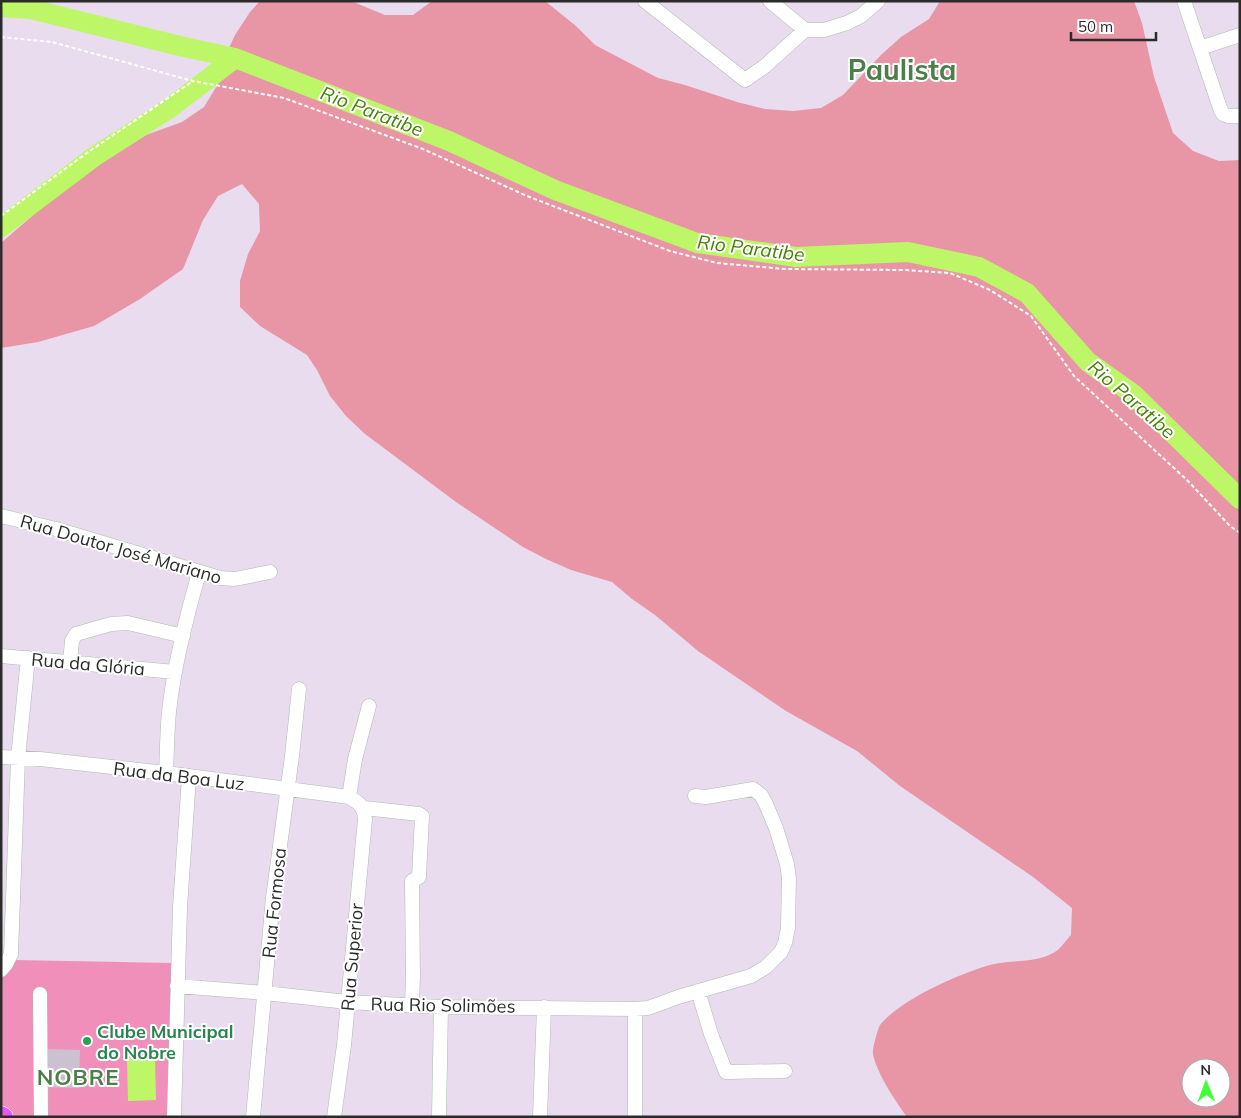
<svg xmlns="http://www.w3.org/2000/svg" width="1241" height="1118" viewBox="0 0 1241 1118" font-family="Mulish,sans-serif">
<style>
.green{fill:#e895a6;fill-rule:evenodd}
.pitch{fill:#f090ba}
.water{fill:#bdf768}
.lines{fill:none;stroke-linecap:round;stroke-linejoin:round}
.river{stroke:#bdf768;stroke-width:20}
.building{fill:#ccc1d0}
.minor-casing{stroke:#adbcac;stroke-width:15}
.major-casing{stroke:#fff;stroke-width:19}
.path{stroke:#fff;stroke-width:2;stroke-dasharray:4 2.5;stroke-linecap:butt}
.minor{stroke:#fff;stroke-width:14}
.major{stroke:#eb54fb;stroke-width:18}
.leisure-dot{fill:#2e9e5b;stroke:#fff;stroke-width:2}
.labels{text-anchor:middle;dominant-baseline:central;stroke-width:4;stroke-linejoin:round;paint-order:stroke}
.street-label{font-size:18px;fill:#2b2b2b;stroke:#fff}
.leisure-label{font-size:18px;font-weight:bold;fill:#27864d;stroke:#fff;text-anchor:start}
.water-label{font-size:19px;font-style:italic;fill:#468107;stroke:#fff}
.district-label{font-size:22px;font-weight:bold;letter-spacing:1px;fill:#4a7f48;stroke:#fff}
.town-label{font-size:28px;font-weight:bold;fill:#4a7f48;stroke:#fff}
</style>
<rect width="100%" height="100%" fill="#e9dcee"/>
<path class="green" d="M260 1H351L385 15H413L432 1H545L576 26 595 45 658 78 685 85 737 102 765 109 793 111 821 108 843 95 881 55 901 37 929 19 940 1H1134L1142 23 1154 77 1173 133 1193 151 1219 161 1240 160V1117H907C896 1102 876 1072 873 1054 872 1050 878 1028 880 1025 900 1000 960 973 990 965 1010 959 1033 964 1053 953 1060 950 1066 940 1071 935L1072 908 1033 877 900 786 857 751 786 711 698 651 655 615 632 599 612 582 571 570 546 559 523 547 456 502 365 434 346 416 330 396 317 370 307 355 260 326 240 307V281L248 254 260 231 259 204 242 184 218 196 203 220 183 269 140 299 94 326 38 342 1 348V243L47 203 113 154 135 139 182 122 204 107 218 84 224 59 235 35 250 12ZM1191 1068H1221V1098H1191Z"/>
<path class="pitch" d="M15 960 173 963 170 1117H11L1 1112V971Z"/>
<path class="water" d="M127 1058H155L156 1100 128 1101Z"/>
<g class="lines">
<path class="river" d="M1 7 31 9 184 47 235 58 449 141 555 190 697 243 796 257 908 252 979 267 1027 293 1088 362 1133 394 1240 499
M1 227 95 156 170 108 235 58"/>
</g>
<path class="building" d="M44 1049 80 1050 79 1088 43 1087Z"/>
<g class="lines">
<g class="minor-casing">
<path id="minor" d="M645 1 745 80 765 66 805 30H824L847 23 861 16 878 1
M770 1 805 30
M1184 1 1220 108 1223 114 1228 116H1240
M1200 48 1240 35
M1 516 56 529 220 578 235 579 270 572
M1 656 175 672
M70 663 72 641 76 634 111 624 128 623 183 636
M1 757 40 759 166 773 349 797C360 803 364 807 365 819L344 1045 334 1117
M166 773C167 753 167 732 169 712 174 665 186 618 199 573
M349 797 355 759 369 706
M364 808 419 814 422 816 419 877 412 881 413 976 412 1005
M1 970 6 964 11 954 18 758 28 658
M177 986 265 993 347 1002 441 1007 635 1009 648 1008 678 997 751 976 766 967 781 952 785 943 788 928 789 878 787 864 776 828 765 802 761 795 753 789 706 797 695 796
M698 991 711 1034 726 1072 785 1071
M40 994 41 1117
M635 1009V1117
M174 1117 180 907 189 777
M253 1117 273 898 292 756 299 689
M439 1117 441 1007
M540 1117 544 1007"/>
</g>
<g class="major-casing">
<path id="major" d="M1 1115 4 1117"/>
</g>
<path class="path" d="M1 37 52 42 193 81 284 98 423 149 527 196 670 251 717 263 785 269 904 270 950 273 990 290 1031 316 1074 376 1187 480 1230 526 1240 533
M1 216 84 155 193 81"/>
<use href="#minor" class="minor"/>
<use href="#major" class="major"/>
</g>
<circle class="leisure-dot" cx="87" cy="1041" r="5"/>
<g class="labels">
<g class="street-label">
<text transform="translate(121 549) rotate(16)">Rua Doutor José Mariano</text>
<text transform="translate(88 664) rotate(5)">Rua da Glória</text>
<text transform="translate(179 776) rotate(7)">Rua da Boa Luz</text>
<text transform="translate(274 903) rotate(-84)">Rua Formosa</text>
<text transform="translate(352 957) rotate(-85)">Rua Superior</text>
<text transform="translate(443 1005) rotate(1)">Rua Rio Solimões</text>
</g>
<g class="leisure-label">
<text x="97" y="1031">Clube Municipal<tspan x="97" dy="21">do Nobre</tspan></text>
</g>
<g class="water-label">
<text transform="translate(372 111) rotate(21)">Rio Paratibe</text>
<text transform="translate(751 248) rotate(7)">Rio Paratibe</text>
<text transform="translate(1132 399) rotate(41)">Rio Paratibe</text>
</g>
<g class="district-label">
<text x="78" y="1077">NOBRE</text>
</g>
<g class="town-label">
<text x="902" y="69">Paulista</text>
</g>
</g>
<rect width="1241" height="1118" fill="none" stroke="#2b2b2b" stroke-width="5"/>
<g transform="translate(1206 1083) rotate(359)"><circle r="24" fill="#ffffff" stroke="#aaaaaa"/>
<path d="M0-4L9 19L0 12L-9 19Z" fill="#41ff38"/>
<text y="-8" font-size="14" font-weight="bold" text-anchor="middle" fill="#2b2b2b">N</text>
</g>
<path d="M1071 32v8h85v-8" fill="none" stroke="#2b2b2b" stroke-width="2.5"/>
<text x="1078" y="32" font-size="15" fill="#2b2b2b" stroke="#ffffff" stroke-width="4" paint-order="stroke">50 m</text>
</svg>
